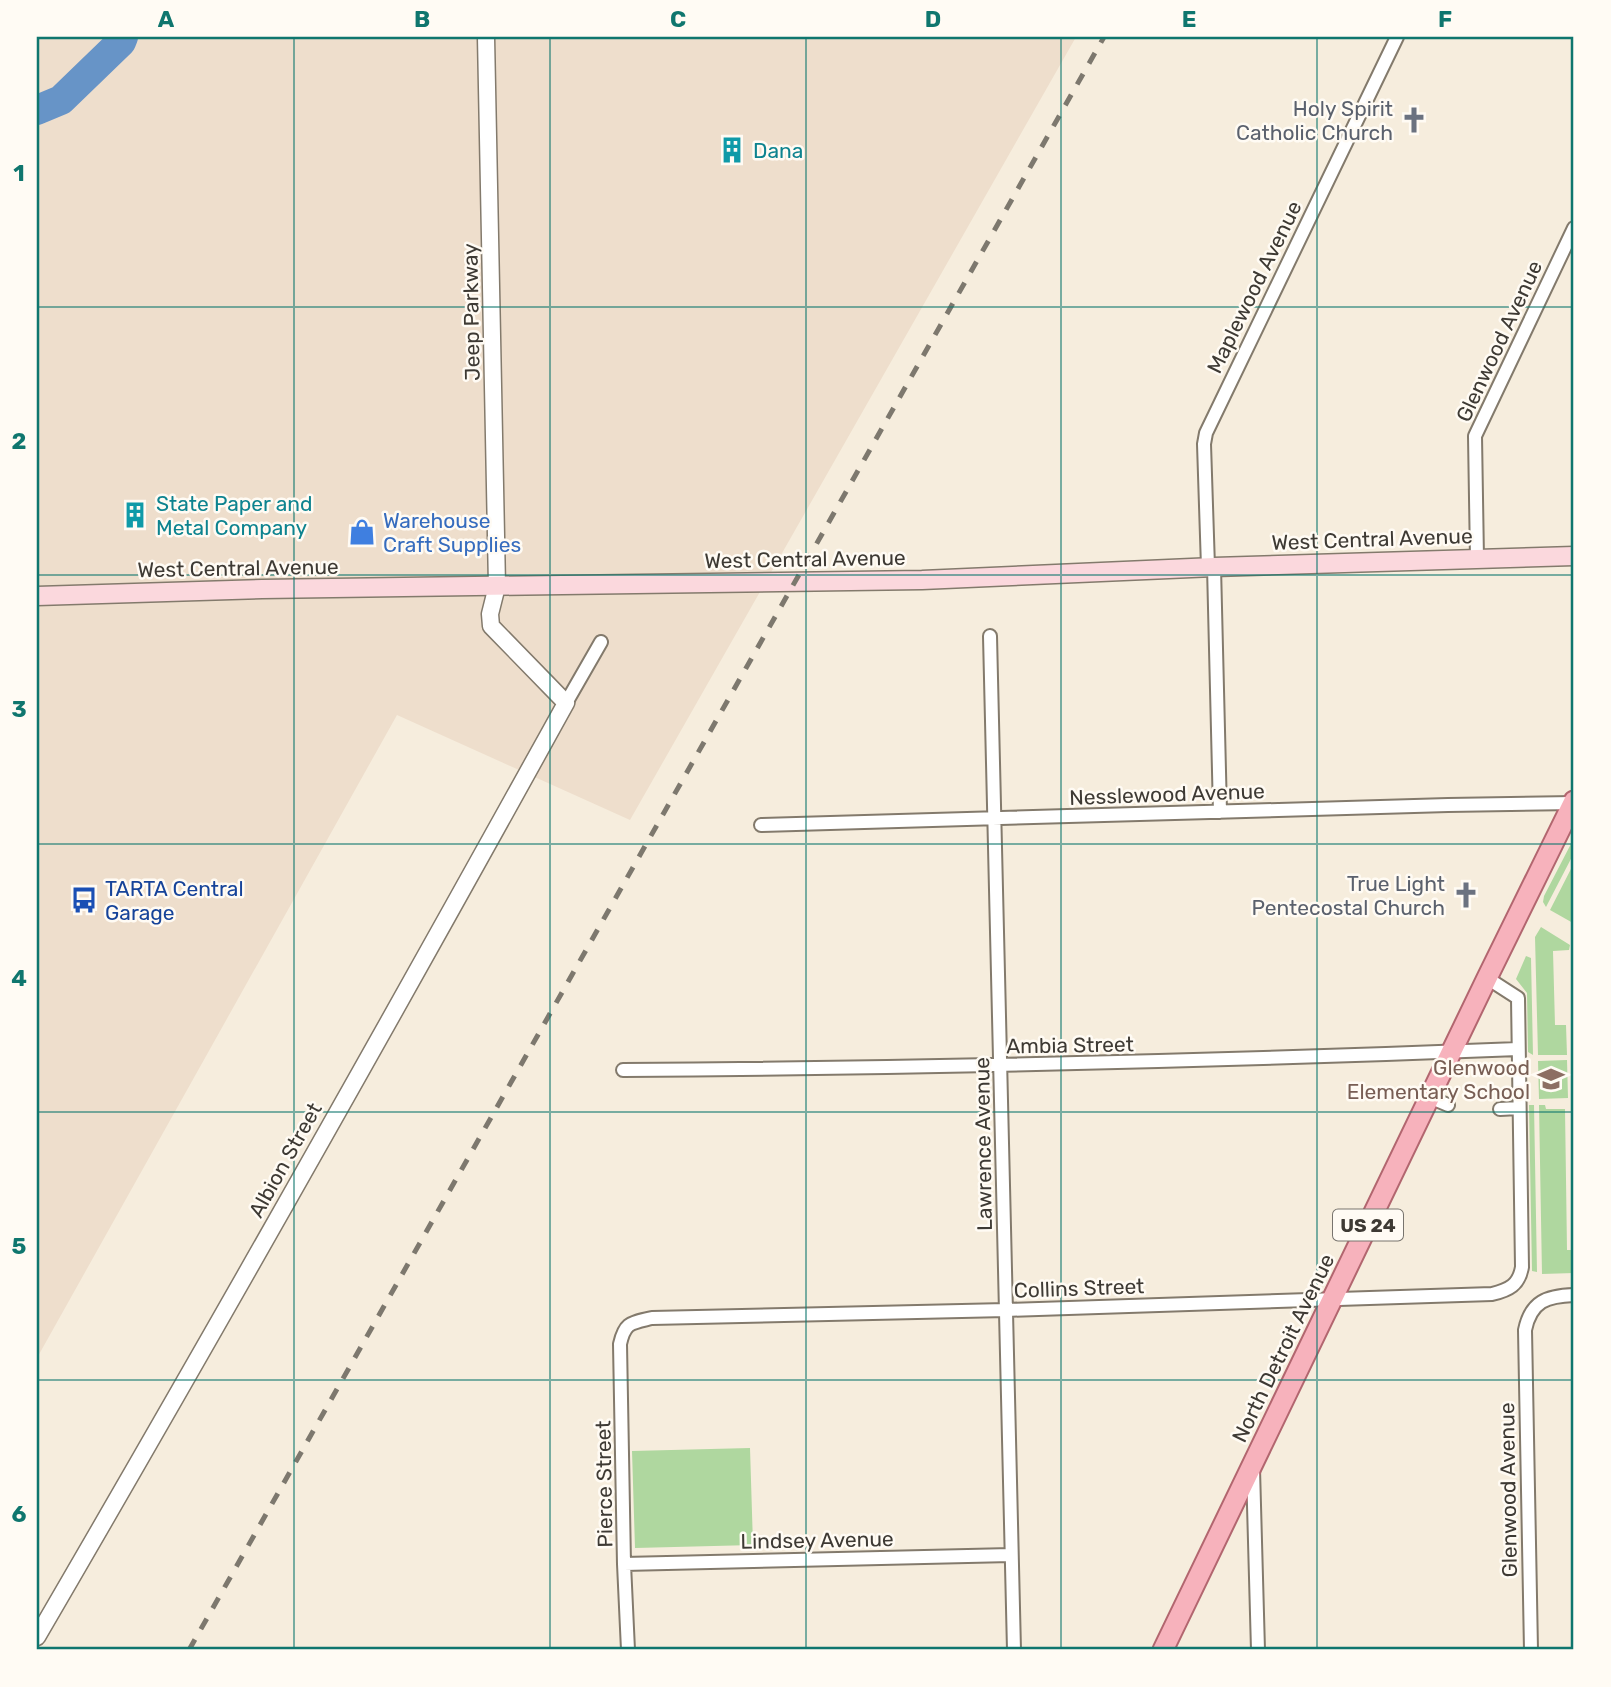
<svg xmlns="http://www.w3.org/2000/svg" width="1611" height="1687" viewBox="0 0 1611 1687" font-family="Rubik,sans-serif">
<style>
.industrial{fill:#eedecc}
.green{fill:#afd79f}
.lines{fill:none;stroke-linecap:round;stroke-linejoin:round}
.river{stroke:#6794c7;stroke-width:30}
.minor-casing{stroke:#837a6c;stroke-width:16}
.tertiary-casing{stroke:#837a6c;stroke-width:19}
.secondary-casing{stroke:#837a6c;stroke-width:21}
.primary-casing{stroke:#b2666f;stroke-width:23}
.minor{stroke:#fff;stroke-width:12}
.tertiary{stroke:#fff;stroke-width:16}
.secondary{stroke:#fbd8dd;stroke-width:18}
.primary{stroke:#f7b2bc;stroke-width:19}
.rail{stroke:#7d786e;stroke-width:5;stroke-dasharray:12 12;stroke-linecap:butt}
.grid{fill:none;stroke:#0f766e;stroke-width:2;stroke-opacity:0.55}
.labels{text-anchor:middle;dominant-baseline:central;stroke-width:5;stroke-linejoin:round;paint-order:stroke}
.shield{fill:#fffbf4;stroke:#78746e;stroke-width:2}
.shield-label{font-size:19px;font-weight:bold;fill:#3e3a34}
.worship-label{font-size:21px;fill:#5b616d;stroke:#fffbf4;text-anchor:end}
.culture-label{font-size:21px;fill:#0d838f;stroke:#fffbf4;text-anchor:start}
.street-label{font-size:21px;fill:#3e3a34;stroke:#fffbf4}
.shop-label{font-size:21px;fill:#366cbe;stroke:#fffbf4;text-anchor:start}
.transit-label{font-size:21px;fill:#164399;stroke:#fffbf4;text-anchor:start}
.education-label{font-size:21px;fill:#785e54;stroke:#fffbf4;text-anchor:end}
.neatline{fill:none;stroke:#0f766e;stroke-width:2.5}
.grid-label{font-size:23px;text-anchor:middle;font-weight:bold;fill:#0f766e}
</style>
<rect width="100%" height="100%" fill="#f6eddd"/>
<path class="industrial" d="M37 37H1076L630 820 397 715 37 1358Z"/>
<path class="green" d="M1574 838V853L1546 907 1543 902 1544 896Z
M1574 863V922L1573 923 1550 910Z
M1541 927 1570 945 1569 950 1553 951 1555 1025H1566L1567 1055H1538L1535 937Z
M1526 956 1531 958 1533 1055 1528 1052 1527 993 1516 979Z
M1567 1060 1568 1098 1539 1099 1538 1061Z
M1529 1105H1534L1537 1272 1532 1271Z
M1539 1105H1545L1546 1109H1565L1567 1250H1574V1273L1542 1274Z
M750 1448 753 1545 635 1548 632 1451Z"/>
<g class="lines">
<path class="river" d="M37 110 61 100 121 42 123 37"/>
<g class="minor-casing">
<path id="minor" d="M1477 559 1475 436 1574 228
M1208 567 1204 444 1206 433 1397 37
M1214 567 1220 812
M990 636 1014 1650
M566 703 601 642
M761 825 1448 805 1574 803
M623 1070C921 1068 1220 1061 1518 1049
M1429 1097 1448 1105
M1500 1109 1519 1108
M1253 1469 1258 1650
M624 1564 1011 1555
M628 1650 624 1564 620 1344C625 1322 631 1323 652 1318L1006 1310 1492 1294C1509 1290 1519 1285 1522 1267L1518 998 1487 978
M1531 1650 1525 1330C1531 1301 1547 1296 1574 1295"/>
</g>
<g class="tertiary-casing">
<path id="tertiary" d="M37 1637C217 1328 393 1016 566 703L491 626 490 614 497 586 486 37"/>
</g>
<g class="secondary-casing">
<path id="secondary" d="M37 596 262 589 922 580 1214 567 1574 556"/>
</g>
<g class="primary-casing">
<path id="primary" d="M1163 1650 1487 978 1574 801"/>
</g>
<use href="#minor" class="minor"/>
<use href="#tertiary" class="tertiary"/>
<use href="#secondary" class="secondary"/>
<use href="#primary" class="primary"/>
<path class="rail" d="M189 1650 1104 37"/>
</g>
<path class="grid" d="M294 37V1650M550 37V1650M806 37V1650M1061 37V1650M1317 37V1650M37 307H1574M37 575H1574M37 844H1574M37 1112H1574M37 1380H1574"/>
<defs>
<g id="church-bare" transform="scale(2.1)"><path d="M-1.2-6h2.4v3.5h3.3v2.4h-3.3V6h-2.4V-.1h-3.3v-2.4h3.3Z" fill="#6b7280" stroke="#fffbf4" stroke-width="2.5" paint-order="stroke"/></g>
<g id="building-bare" transform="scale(2.1)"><path d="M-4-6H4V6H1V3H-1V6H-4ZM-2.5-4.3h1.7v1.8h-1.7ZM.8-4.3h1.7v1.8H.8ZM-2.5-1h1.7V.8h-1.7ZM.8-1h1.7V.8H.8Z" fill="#0f9aa8" stroke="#fffbf4" stroke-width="2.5" paint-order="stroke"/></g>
<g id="shop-bare" transform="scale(2.1)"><path d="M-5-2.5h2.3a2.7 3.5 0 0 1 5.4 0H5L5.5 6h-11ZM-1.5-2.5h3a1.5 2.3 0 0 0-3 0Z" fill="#3f7fe0" stroke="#fffbf4" stroke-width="2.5" paint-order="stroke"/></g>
<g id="bus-bare" transform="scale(2.1)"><path d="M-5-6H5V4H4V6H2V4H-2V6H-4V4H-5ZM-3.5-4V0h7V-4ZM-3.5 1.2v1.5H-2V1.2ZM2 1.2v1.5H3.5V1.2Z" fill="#1a4fb4" stroke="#fffbf4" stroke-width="2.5" paint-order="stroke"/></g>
<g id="school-bare" transform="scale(2.1)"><path d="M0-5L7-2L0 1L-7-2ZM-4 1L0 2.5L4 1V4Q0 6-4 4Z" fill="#8d6e63" stroke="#fffbf4" stroke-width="2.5" paint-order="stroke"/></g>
</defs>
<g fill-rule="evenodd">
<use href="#church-bare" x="1414" y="120"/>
<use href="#building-bare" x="732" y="150"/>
<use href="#building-bare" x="135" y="515"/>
<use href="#shop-bare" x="362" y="532"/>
<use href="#church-bare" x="1466" y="895"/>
<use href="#bus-bare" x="84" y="900"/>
<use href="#school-bare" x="1551" y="1079"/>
</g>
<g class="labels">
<rect class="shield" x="1333" y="1209.5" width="70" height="31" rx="5"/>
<g class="shield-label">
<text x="1368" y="1225">US 24</text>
</g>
<g class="worship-label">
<text x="1393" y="108">Holy Spirit<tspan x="1393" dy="24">Catholic Church</tspan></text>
<text x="1445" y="883">True Light<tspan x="1445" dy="24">Pentecostal Church</tspan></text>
</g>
<g class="culture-label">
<text x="753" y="150">Dana</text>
<text x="156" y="503">State Paper and<tspan x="156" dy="24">Metal Company</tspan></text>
</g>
<g class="street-label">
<text transform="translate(1254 287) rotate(-64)">Maplewood Avenue</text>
<text transform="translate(471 312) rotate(-91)">Jeep Parkway</text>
<text transform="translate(1499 341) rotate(-65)">Glenwood Avenue</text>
<text transform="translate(1372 539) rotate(-2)">West Central Avenue</text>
<text transform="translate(805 559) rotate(-1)">West Central Avenue</text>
<text transform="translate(238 568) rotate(-1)">West Central Avenue</text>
<text transform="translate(1167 794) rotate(-2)">Nesslewood Avenue</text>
<text transform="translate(1070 1045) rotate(-1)">Ambia Street</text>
<text transform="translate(983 1144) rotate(-91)">Lawrence Avenue</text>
<text transform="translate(285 1160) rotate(-61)">Albion Street</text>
<text transform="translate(1079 1288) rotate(-2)">Collins Street</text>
<text transform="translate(1283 1348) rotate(-64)">North Detroit Avenue</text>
<text transform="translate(604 1484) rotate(-91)">Pierce Street</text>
<text transform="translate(1508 1490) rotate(-91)">Glenwood Avenue</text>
<text transform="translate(817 1540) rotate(-1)">Lindsey Avenue</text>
</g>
<g class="shop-label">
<text x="383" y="520">Warehouse<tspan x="383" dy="24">Craft Supplies</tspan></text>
</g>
<g class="transit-label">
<text x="105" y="888">TARTA Central<tspan x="105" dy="24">Garage</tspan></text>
</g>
<g class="education-label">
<text x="1530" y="1067">Glenwood<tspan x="1530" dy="24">Elementary School</tspan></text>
</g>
</g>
<rect width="1611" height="1687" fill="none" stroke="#fffbf4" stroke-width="77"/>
<rect x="38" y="38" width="1534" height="1610" class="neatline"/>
<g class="grid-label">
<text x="166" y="27">A</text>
<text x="422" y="27">B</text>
<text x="678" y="27">C</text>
<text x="933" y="27">D</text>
<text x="1189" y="27">E</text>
<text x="1445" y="27">F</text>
<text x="19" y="181">1</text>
<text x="19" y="449">2</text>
<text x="19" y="717">3</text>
<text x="19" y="986">4</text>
<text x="19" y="1254">5</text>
<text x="19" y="1522">6</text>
</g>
</svg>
